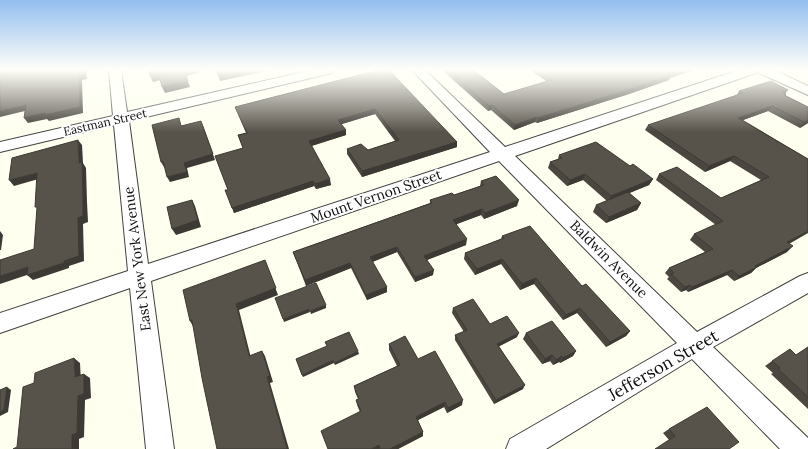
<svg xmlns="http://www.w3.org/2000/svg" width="808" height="449" viewBox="0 0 808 449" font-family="Lora,serif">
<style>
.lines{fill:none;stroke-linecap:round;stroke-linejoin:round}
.minor-casing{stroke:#414141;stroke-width:2}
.minor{fill:#fff;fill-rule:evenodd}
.wall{fill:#4b4740}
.shaded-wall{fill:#3d3934}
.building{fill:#57524a;stroke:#3d3934}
.labels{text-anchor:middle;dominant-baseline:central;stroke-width:4;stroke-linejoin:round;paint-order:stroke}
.far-street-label{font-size:12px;fill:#0e0e0e;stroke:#fff}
.street-label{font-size:14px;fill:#0e0e0e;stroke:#fff}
.near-street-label{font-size:17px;fill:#0e0e0e;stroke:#fff}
</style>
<rect width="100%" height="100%" fill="#feffef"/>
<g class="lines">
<g class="minor-casing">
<path id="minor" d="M109 70H121L127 112 312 70H333L332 73 129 121 148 264 490 152 412 70H425L505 147 739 70H757L756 73 515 156 697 332 800 276 808 273V293L713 347 808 438V449H780L692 359 546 449H506L510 439 677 343 499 161 151 281 174 449H146L130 288 0 333V313L128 271 114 125 0 152V142L113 116Z
M758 70H774L808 86V95L759 73Z"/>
</g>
<use href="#minor" class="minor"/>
</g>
<path class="wall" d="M379 70 457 142V147L362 177 347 154V149L368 150 395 141 375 114 341 124 346 135 312 146 331 185 316 189 314 186 234 213 228 190 243 148 238 135 246 133 235 107Z
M442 70H477H474L504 94 546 81 530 70H694L670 78 669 80 629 94 537 123 535 122 514 130 491 110 488 111Z
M739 91 785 93 786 94 785 95 808 107V123L800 128 768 111 743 120 808 159 787 252 756 268 751 273 734 281 727 275 688 292 686 290 681 292 667 279 669 277 665 273 669 268 705 252 690 240 694 234 716 225 656 180 659 174 721 198 761 180 730 161 705 172 645 130 648 125 737 95Z
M559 155 630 166 653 179 649 185 629 193 641 203 637 210 606 223 593 212 596 205 607 201 583 180 567 186 548 168 550 162 558 159Z
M481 181 517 206 484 219 481 215 456 224 466 245 427 260 433 275 415 282 397 252 372 262 387 292 367 300 351 268 306 286 293 252 430 203V200L454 195 480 186Z
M502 236 582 286 630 331 626 336 606 347 577 313 563 320 534 284 520 290 501 264 475 275 464 259 465 253 501 239Z
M453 308 490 324 517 337 499 346 523 389 494 404 455 340V335L464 332 452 313Z
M526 333 576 351 573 356 560 363 559 362 553 365 550 361 542 364 523 339Z
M389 344 418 359 462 405 447 413 444 407 418 420 423 432V436L398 449H328L360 412 357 405 356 400 358 399 355 392 354 386 397 366 389 350Z
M808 347V409L771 374 773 373 765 366 772 361 796 355Z
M669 429 739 442 669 440 663 433Z"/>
<path class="shaded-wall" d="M83 70H86L87 79 82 80 83 113 49 121 47 119 28 123 24 118 79 75Z
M184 70H198L199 73 186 76 190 87 165 93 162 87Z
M243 70H271L220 81 218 75Z
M682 70H694L670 78 669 80 629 94 537 123 538 118Z
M159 75 161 80 153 82 150 76Z
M788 90 784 95 786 94 782 99V92Z
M26 105 29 110 0 117V111Z
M492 105 491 110 488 111 489 106Z
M772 106 768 111 735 123 738 118Z
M375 109V114L339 125 338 120Z
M537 117 535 122 514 130 515 125Z
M808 120V123L800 128 804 122Z
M201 121 215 160 187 168 189 177 170 182 167 177 184 163Z
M346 130V135L310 146 309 141Z
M78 140 82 145 83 163 86 168 87 202 88 222 83 224 84 261 69 266V268L33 280 27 275 0 284V276L28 267 64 261 78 218 79 163Z
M457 142V147L362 177V171Z
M734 156 730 161 705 172 709 166Z
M163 161 166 167H164L161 162Z
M37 173 42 178 14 186 9 180Z
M585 174 583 180 567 186 570 180Z
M330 179 331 185 316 189 315 184Z
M653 179 649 185 608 202 611 196Z
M313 181 314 186 234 213 232 208Z
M192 200 195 206 201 227 176 235 172 229Z
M519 200 517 206 484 219 485 213Z
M641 203 637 210 606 223 609 217Z
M482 209 481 215 452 226 453 220Z
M0 231 3 235 1 250H0Z
M808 231V233L782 248 787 242Z
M467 239 466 245 424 261V256Z
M793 246 787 252 756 268 751 273 734 281 739 276 755 266Z
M397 247V252L370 263V257Z
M502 259 501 264 475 275 477 269Z
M265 260 278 295 239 310 252 362 249 356 236 304Z
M350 263 351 268 306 286 305 280Z
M434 270 433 275 415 282V277Z
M732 270 727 275 688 292 692 287Z
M536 278 534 284 520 290 522 284Z
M690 285 686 290 681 292 685 287Z
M387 287V292L367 300 366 295Z
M326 305V308L311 314 310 311Z
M580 308 577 313 563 320 566 315Z
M309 309 310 312 284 322 283 319Z
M192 320 194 328 190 321Z
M630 331 626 336 606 347 610 342Z
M519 333 517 337 496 348 497 344Z
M262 351 265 356 273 382 270 383 289 449H287L267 377Z
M358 351 359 354 335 365 334 363Z
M576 351 573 356 560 363 563 358Z
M552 355 550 361 542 364 545 359Z
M562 356 559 362 553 365 556 360Z
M74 358 80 363 81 382 75 377Z
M333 360 334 363 303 377 302 375Z
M84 374 90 378 91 398 85 400 84 437 79 439V449H72V435L78 396Z
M525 385 523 389 494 404 496 400Z
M7 387 11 390 8 412 0 416V412Z
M463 400 462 405 447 413 448 408Z
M445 402 444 407 416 421V417Z
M423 432V436L398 449H390Z
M379 445V449H372Z"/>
<path class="building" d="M0 70H83L84 74 79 75 80 107 45 115V113L24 118 26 105 0 111Z
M149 70H188H184L188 81 162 87 159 75 150 76Z
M216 70H243L218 75Z
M379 70H389L457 142 362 171 347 149 361 144 368 150 399 140 375 109 338 120 346 130 309 141 330 179 315 184 313 181 232 208 225 190H228L215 156 243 148 238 135 247 133 235 107Z
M448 70H473L504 94 552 80 538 70H682L669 74 671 75 631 89 538 118 537 117 515 125 492 105 489 106Z
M771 81 788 90 782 92 786 94 784 95 808 107V120L804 122 772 106 738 118 808 159V231L787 242 793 246 755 266 757 267 739 276 732 270 692 287 690 285 685 287 671 274 674 273 669 268 713 249 694 234 723 221 659 174 677 167 721 198 769 177 734 156 709 166 648 125 743 93 739 91Z
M179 118 181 126 201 121 213 154 184 163 187 172 167 177 163 161 161 162 152 125Z
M78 140 79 163 82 162 83 196V216L78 218 79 256 64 261V263L27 275 28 267 0 276V260L34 249 37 207H35L37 173 9 180 12 158Z
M596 142 630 166 633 164 653 179 611 196 585 174 570 180 550 162 562 158 559 155Z
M496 176 519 200 485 213 482 209 453 220 467 239 424 256 434 270 415 277 397 247 370 257 387 287 366 295 350 263 305 280 293 252 432 203 430 200 452 193 454 195 484 185 481 181Z
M628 192 641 203 609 217 596 205Z
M192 200 198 220 172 229 167 207Z
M530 226 582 286 586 284 630 331 610 342 580 308 566 315 536 278 522 284 502 259 477 269 465 253 504 238 502 236Z
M265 260 276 288 236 304 249 356 262 351 270 376 267 377 287 449H217L202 378 192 320 190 321 183 290Z
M316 283 326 305 310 311 309 309 283 319 275 298Z
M473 299 490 324 507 316 519 333 497 344 525 385 496 400 455 335 467 330 453 308Z
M552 321 576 351 563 358 562 356 556 360 552 355 545 359 526 333Z
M349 332 358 351 334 363 333 360 302 375 296 359 327 346 325 342Z
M405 336 418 359 435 351 463 400 448 408 445 402 416 417 423 432 390 449H380L379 445 372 449H328L321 431 361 411 356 400 359 399 354 386 400 365 389 344Z
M808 347V397L778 369 780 368 772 361 790 349 796 355Z
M74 358 75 377 84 374V394L78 396 77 433 72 435V449H13L17 447 23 387 34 383 35 373Z
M7 387 4 410 0 412V390Z
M707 407 739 442 729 449H655L675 436 669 429Z"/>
<linearGradient id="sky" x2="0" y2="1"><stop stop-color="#92beef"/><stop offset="0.53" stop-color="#fffff8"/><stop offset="1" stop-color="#fffff8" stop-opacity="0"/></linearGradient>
<rect width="808" height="132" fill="url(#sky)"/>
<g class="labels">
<g class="far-street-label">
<text transform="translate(105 122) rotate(-13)">Eastman Street</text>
</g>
<g class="street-label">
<text transform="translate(376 196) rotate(-19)">Mount Vernon Street</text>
<text transform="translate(137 259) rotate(-97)">East New York Avenue</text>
<text transform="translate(609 259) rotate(45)">Baldwin Avenue</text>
</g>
<g class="near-street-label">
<text transform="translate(663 365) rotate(-30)">Jefferson Street</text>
</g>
</g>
</svg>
